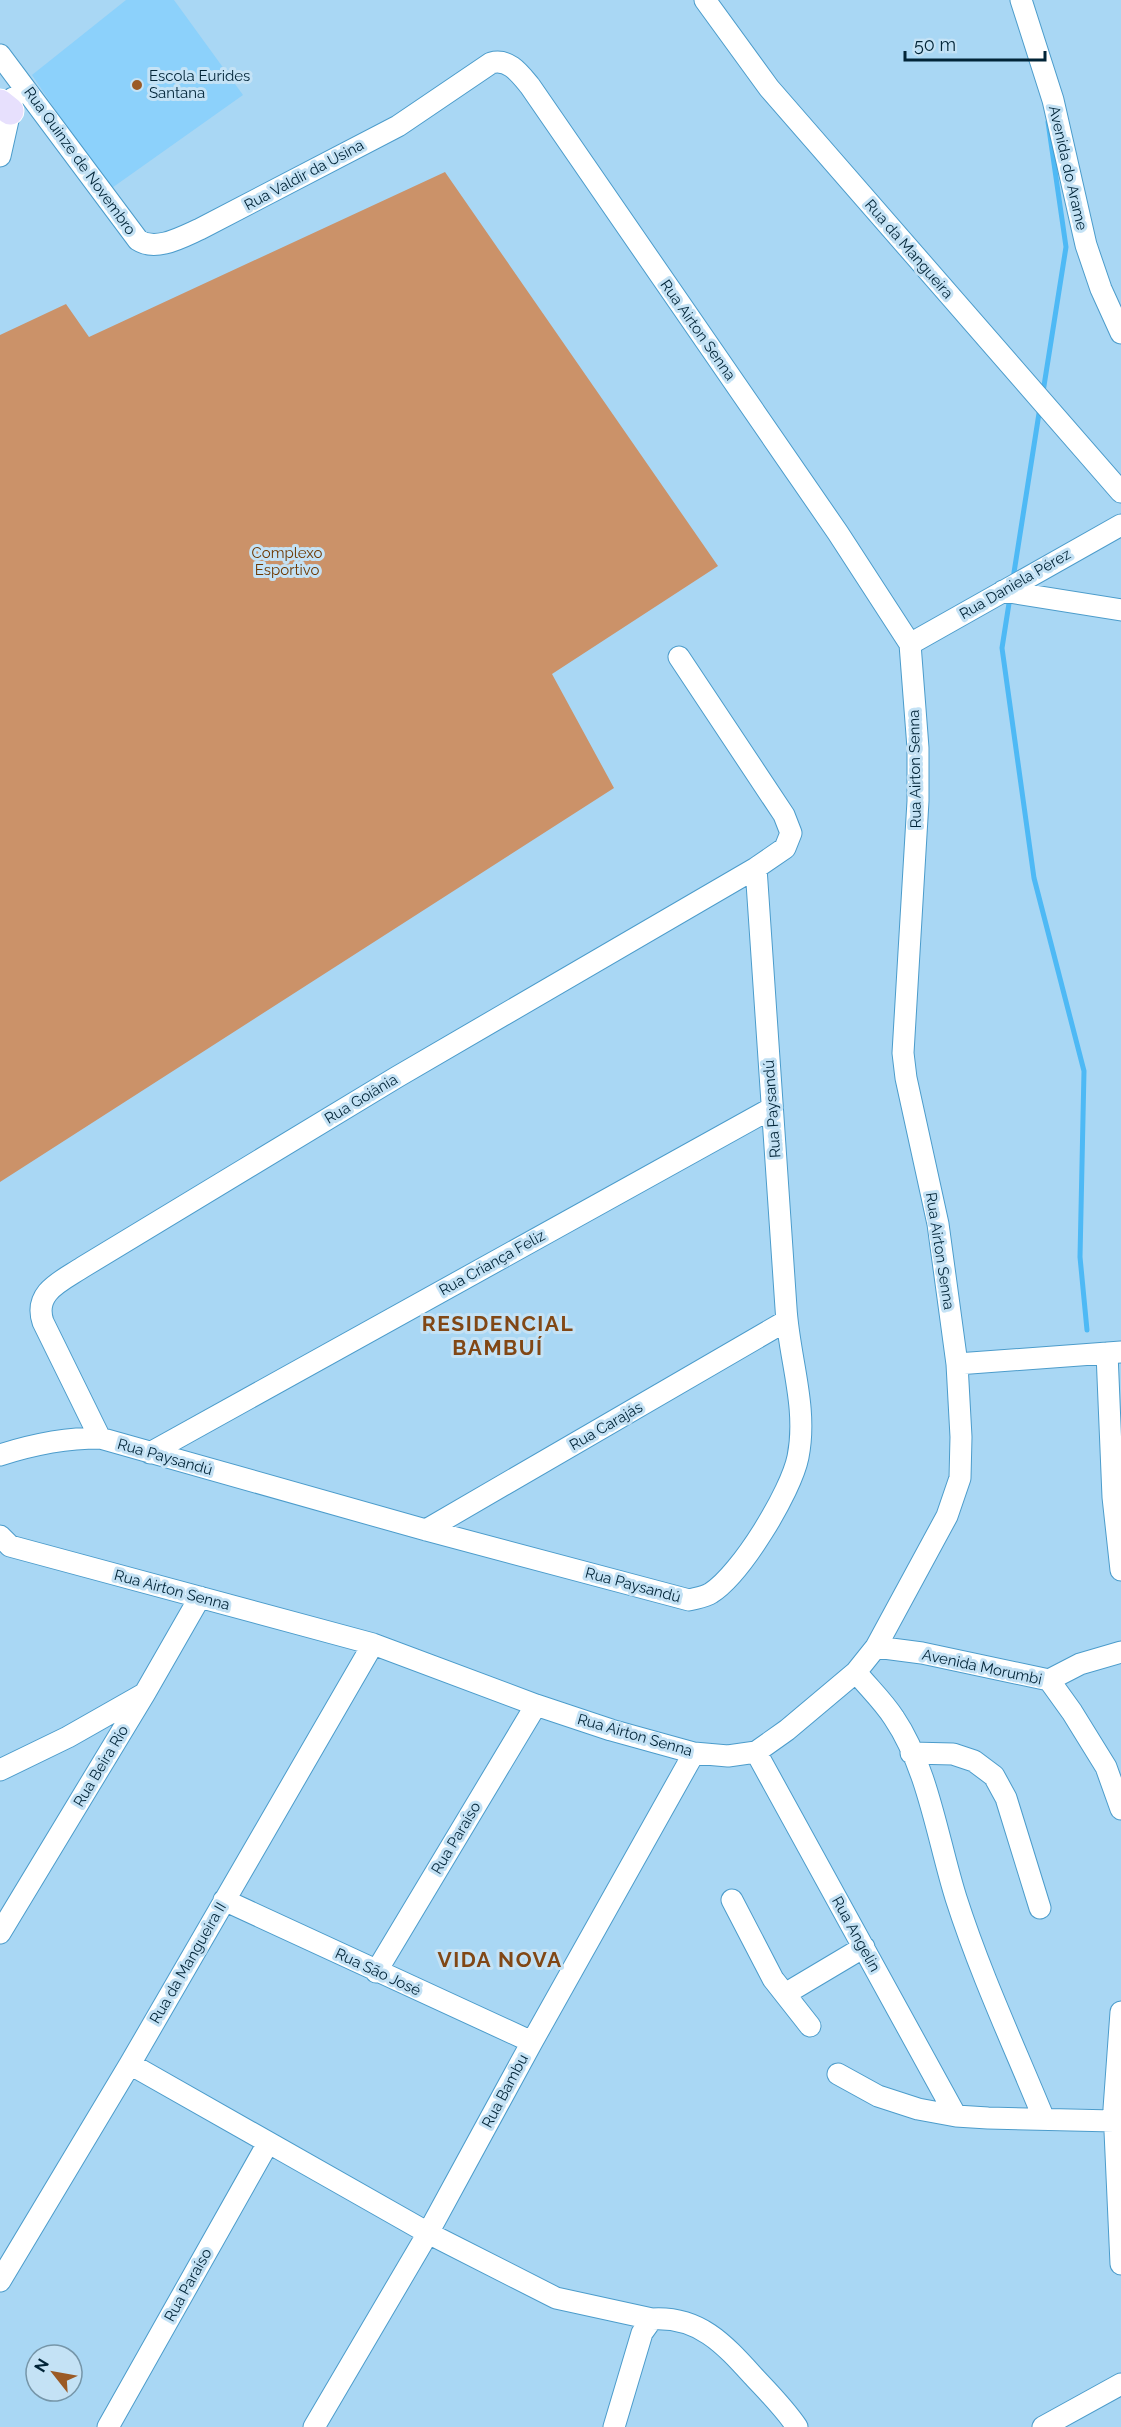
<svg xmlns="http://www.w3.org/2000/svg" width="1121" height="2427" viewBox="0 0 1121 2427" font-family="Raleway,sans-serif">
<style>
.built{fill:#8cd1fb}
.green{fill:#cb9269}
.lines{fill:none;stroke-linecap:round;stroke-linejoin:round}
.stream{stroke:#4eb9f5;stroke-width:5}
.minor-casing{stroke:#4c9ccb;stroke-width:23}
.major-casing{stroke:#fff;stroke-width:29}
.minor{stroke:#fff;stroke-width:21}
.major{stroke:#e7e0fd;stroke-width:27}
.poi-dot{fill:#9b5a25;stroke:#c4e2f5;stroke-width:2}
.labels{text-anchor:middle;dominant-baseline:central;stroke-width:6;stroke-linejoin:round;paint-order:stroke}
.poi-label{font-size:15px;fill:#012437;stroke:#c4e2f5;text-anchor:start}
.street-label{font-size:15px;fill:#012437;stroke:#c4e2f5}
.park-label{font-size:15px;fill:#6d3802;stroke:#c4e2f5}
.district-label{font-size:21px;font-weight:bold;letter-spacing:1.5px;fill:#814715;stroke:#c4e2f5}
</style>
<rect width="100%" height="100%" fill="#a9d7f4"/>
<path class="built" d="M126 0H174L243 95 109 190 32 75Z"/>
<path class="green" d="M445 172 718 566 552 674 614 788 0 1182V335L66 304 89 337Z"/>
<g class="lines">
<path class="stream" d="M1043 392 1066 247 1048 122
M1013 579 1040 407
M1010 597 1002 648 1034 878 1084 1071 1080 1257 1087 1330"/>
<g class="minor-casing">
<path id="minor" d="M705 0 769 88 1121 492
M1021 0 1053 100 1086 245 1101 289 1121 333
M0 156 13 98
M1003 591 1121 610
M910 644 1121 525
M1107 1353 1113 1497 1121 1570
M957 1364 1121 1352
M100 1438 43 1322C33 1292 62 1281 83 1267L397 1077 756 868 785 848 791 833 784 815 679 657
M150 1453 772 1108
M0 1455C34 1444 64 1438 100 1438L426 1530 689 1600C696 1598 705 1597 711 1593 741 1574 791 1492 798 1457 808 1407 789 1358 786 1308 775 1162 766 1015 756 868
M426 1530 786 1321
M0 1536 10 1546 373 1644 536 1705 611 1730 694 1753 728 1756 756 1752 787 1730 856 1672 876 1647 947 1516 960 1478 961 1437 957 1364 938 1224 906 1078 903 1053 918 801V748L910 644 838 533 530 86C520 74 509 58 491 63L398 126 200 229C182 237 156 252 138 240L0 55
M876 1647 922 1653 1049 1680 1072 1712 1106 1767 1121 1809
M856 1672C868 1687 883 1701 894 1718 928 1768 938 1841 956 1898 980 1973 1014 2046 1044 2119
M1049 1680 1080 1664 1121 1652
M756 1752 956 2116
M911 1753 953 1754 974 1761 994 1776 1006 1798 1040 1908
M0 1770 68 1737 142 1695
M224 1900 532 2042
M732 1900 773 1979 810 2026
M0 1933 145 1693 200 1597
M376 1972 536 1705
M785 1994 864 1947
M1121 2012 1114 2109 1121 2264
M130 2064 428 2233 556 2298 652 2319
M838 2074 878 2096 918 2109 956 2116 988 2118 1114 2121
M0 2281 130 2064 373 1644
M108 2427 268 2143
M314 2427 428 2233 532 2042 694 1753
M614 2427 642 2333 652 2319C700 2316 725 2345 755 2378 770 2394 785 2409 797 2427
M1043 2427 1121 2384"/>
</g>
<g class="major-casing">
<path id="major" d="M0 103 10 111"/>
</g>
<use href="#minor" class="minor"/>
<use href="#major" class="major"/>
</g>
<circle class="poi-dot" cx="137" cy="85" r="6"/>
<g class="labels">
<g class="poi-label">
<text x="149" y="76">Escola Eurides<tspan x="149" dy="17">Santana</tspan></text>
</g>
<g class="street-label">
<text transform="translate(80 161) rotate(54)">Rua Quinze de Novembro</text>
<text transform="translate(1068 168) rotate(77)">Avenida do Arame</text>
<text transform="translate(304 175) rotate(-28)">Rua Valdir da Usina</text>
<text transform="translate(909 249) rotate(49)">Rua da Mangueira</text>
<text transform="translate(698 330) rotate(55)">Rua Airton Senna</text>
<text transform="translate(1015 584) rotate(-30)">Rua Daniela Pérez</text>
<text transform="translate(915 769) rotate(-91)">Rua Airton Senna</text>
<text transform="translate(361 1099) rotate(-31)">Rua Goiânia</text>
<text transform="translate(772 1109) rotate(-94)">Rua Paysandú</text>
<text transform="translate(940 1251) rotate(81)">Rua Airton Senna</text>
<text transform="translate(492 1263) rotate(-29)">Rua Criança Feliz</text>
<text transform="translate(606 1426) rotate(-30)">Rua Carajás</text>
<text transform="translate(165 1457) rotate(16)">Rua Paysandú</text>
<text transform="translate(633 1585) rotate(15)">Rua Paysandú</text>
<text transform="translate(172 1590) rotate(15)">Rua Airton Senna</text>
<text transform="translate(982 1667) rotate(12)">Avenida Morumbi</text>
<text transform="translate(635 1735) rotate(16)">Rua Airton Senna</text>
<text transform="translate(101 1766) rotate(-59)">Rua Beira Rio</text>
<text transform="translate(456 1838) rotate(-59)">Rua Paraíso</text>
<text transform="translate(856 1934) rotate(61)">Rua Angelin</text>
<text transform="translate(188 1963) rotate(-60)">Rua da Mangueira II</text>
<text transform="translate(378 1972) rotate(25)">Rua São José</text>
<text transform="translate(505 2091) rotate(-62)">Rua Bambu</text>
<text transform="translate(188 2285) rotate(-61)">Rua Paraíso</text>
</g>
<g class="park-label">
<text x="287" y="553">Complexo<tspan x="287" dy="17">Esportivo</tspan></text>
</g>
<g class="district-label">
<text x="498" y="1323">RESIDENCIAL<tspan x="498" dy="24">BAMBUÍ</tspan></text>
<text x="500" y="1959">VIDA NOVA</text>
</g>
</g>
<g transform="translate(54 2373) rotate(301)"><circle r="28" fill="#c4e2f5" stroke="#7696a9" stroke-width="1.5"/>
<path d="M0-4.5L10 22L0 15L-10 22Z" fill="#9b5a25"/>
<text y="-9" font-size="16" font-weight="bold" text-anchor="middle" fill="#012437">N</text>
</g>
<path d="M905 51v9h140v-9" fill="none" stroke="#012437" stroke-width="3"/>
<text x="914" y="51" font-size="18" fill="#012437" stroke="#c4e2f5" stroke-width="4.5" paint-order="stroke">50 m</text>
</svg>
